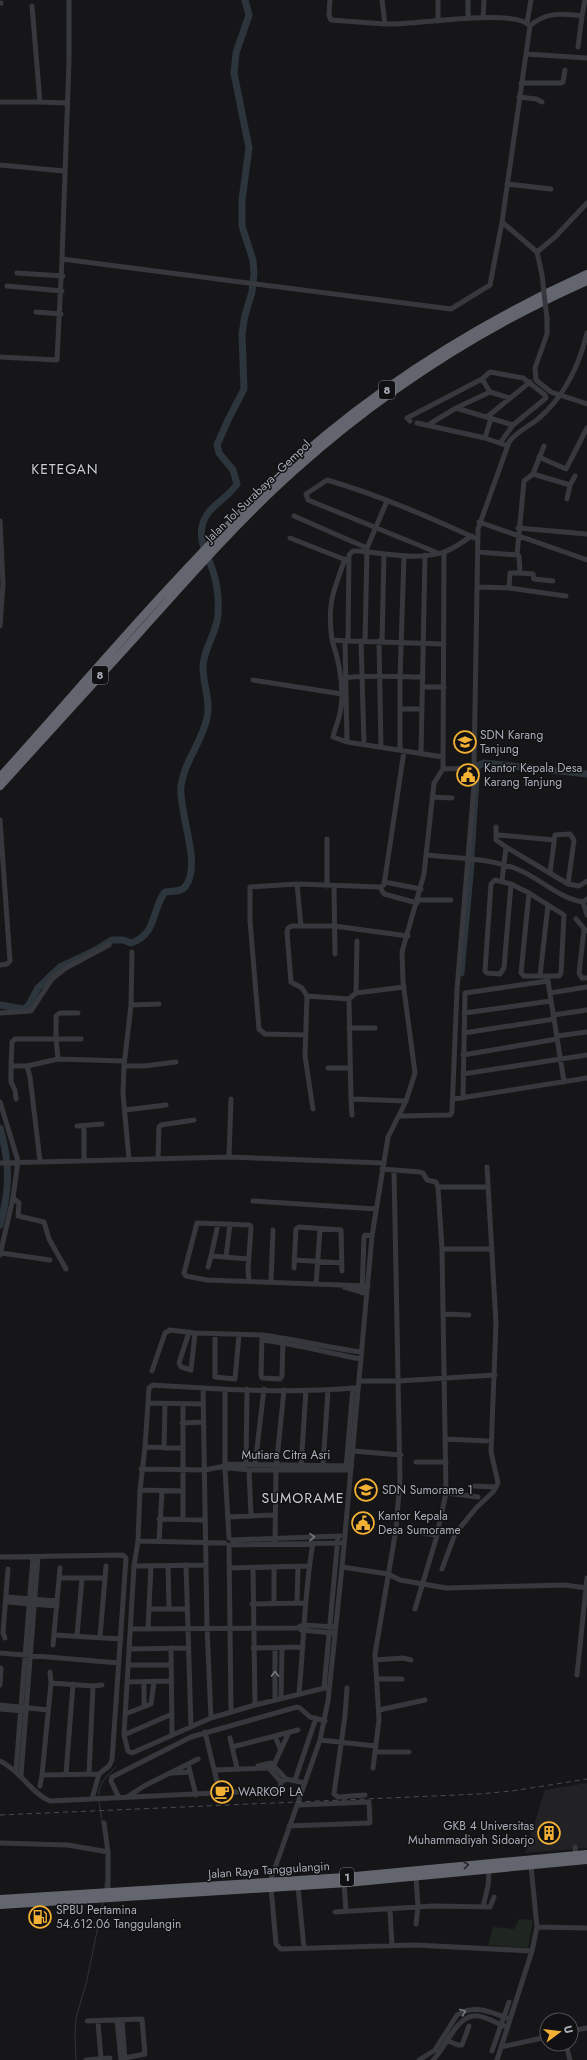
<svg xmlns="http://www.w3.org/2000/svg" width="587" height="2060" viewBox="0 0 587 2060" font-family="Jost,sans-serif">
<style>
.built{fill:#222225}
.green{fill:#1e261f}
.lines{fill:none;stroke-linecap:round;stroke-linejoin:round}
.stream{stroke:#2c353c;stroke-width:1}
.river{stroke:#2c353c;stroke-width:7}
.minor{stroke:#37383d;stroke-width:5}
.highway{stroke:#63666e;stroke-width:8}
.rail{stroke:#4a4c52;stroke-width:1;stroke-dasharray:5 4;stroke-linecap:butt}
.minor-bridge{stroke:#37383d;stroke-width:5}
.oneway{stroke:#757881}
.oneway2{stroke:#26262a}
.labels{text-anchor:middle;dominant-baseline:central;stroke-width:3;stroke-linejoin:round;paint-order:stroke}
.shield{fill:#111113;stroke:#7b7e86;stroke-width:1}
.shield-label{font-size:11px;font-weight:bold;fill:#a8adb8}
.street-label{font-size:12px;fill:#a8adb8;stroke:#111113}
.poi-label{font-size:12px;fill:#a8adb8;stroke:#111113;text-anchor:start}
.quarter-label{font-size:14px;letter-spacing:1px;fill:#c9ccd4;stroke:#111113}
</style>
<rect width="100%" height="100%" fill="#161618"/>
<path class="built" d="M587 1783V1848L525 1853 545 1790Z"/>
<path class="green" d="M519 1919 533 1920 528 1948 488 1945 493 1927 514 1929Z"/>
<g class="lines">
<path class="stream" d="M99 1796C97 1784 109 1774 116 1767
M99 1801 102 1822
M105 1889V1882
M76 2060 75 2037 76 2018 87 1980 103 1902"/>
<path class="river" d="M471 855 477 766 484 763 587 774
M461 973 471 864
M0 1005 24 1009 29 1005 38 988 60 967 94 951 112 940H123L131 943C157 935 152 908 165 892 172 891 181 892 185 887 203 865 178 812 181 786 184 762 202 742 207 718 211 701 203 685 203 667 203 648 218 632 218 613 219 599 217 584 213 571 208 556 199 543 202 527 205 507 227 500 237 484L233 470 219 453 217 445 228 420 244 389 242 334 245 315 252 292 254 273 253 260 242 226V200L249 148 234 73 236 53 249 15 245 0
M0 1128C10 1163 10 1189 0 1225"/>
<path class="minor" d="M330 0 329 15 331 20 385 24
M382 0 385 24C411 26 515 7 530 26L502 222 537 252 542 275
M438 0V21
M0 3H1
M32 6 40 102 67 103
M468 18V0
M483 18 484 0
M527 23 531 0
M530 26C545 12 563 13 582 16L585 0
M578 47 582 16
M526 54 587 58
M521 83H561L563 82 565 70
M519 97 536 99 542 102
M0 102H40
M0 165 64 171
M507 184 551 189
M537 252 555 237 587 203
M62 259 69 61V0
M17 273 63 276
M7 286 62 291
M36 312 61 314
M547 319V334L535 368 536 380 551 392 587 404
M0 357 57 360 62 259 451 309 490 285 502 222
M482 379 490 392 510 398
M456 408 513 425
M487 417 530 382
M410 421 407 418 482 379 490 372 523 378 545 395 546 398 513 425 500 443
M417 423 485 438 508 446
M428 425 456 408 490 392
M485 438 491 418
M539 457 566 469 587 428
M533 474 570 485
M567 499 570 485 575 476
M294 516 367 548
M0 521 3 584 0 626
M479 522 587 560
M518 528 587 534
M290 538 346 560
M478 552 517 555
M438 553 308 500 306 494 327 480C379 495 429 517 477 539
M520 573 533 574 534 579 553 581
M478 587 509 588 566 596
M509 588 510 573H520L519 556 517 555 524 481 533 474 544 446
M332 640C327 604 333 592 345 559
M345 641 347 742 443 757
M347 641 332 640C339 661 344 684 341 707 340 718 335 727 333 737L347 742
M361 641 364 744
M365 641 367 548 387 501
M379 641 381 747
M382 641 384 554
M444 644 348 641 349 555 353 551H357C385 553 417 561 444 552 454 549 463 541 472 536
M342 679C351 674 408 677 423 677
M253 680 342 694
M423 687H444
M401 709H422
M400 750V677L404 556
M421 754 425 555
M443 769 444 552
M432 797 452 798
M0 820 10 961 7 964 0 965
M496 837V827
M327 839V886
M506 847 496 840V837L499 835 554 840
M426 855C457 858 488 858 517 869 540 878 558 898 583 902L587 899
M550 873 555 835 570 834 574 840 568 884
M495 880 511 884 504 968 500 974 487 973 485 971 491 884Z
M502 881 506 847 568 884 579 886 587 881
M384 882 421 889
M297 884 250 887V921L259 1029 265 1034 306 1035
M511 884 529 893 564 915 561 973 559 976H524L521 973 529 893
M334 886 335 954
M380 887 384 894 417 903
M418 900H451
M583 902 587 915
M576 919 586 931
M301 926 297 884 380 887 384 885 404 751
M584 930 579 973 582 978H587
M540 976 548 905
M356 993 357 941
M550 993 587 987
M307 996 349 999 356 993 404 987
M349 999 351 1099 406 1101
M131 1005 159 1004
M0 1013 31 1011 52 979 66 968 109 945
M78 1013H60L56 1016V1039L58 1059 124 1061
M464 1013 551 1001
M553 1015 587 1010
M349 1028H375
M464 1033 554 1019
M557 1036 587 1032
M463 1055 557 1039
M58 1059 27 1066H11L12 1042 15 1039H81
M11 1066V1082L15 1090 16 1099
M27 1066 30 1077 40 1161
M124 1066H144L176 1062
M328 1068H350
M463 1074 587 1055
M463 1098 465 993 548 981 564 1082
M351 1099 352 1115
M454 1099 587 1078
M0 1102 18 1161 13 1198 0 1255
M313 1109 305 1056 307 996 302 988 291 982 287 932 288 928 292 926H334L408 936
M125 1110 166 1105
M399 1116 450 1115 452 1112 457 989 475 774 474 768
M77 1126 102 1124
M84 1126V1161
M229 1157 231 1099
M158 1158 159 1127 161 1125 194 1120
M129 1159 123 1094 124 1066 131 1005 132 952
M0 1163 229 1157 383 1163
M382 1169 420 1172 423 1173 427 1180 436 1182 438 1187 442 1249 446 1493 436 1539 415 1609
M438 1187H487
M13 1198 19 1203 18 1216 44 1222 49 1239 66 1269
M253 1201 376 1209
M218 1224 211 1256 249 1259
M442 1249H490
M1 1253 50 1260
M226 1257 230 1224
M295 1260 342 1263
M208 1267 211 1256
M294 1268 296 1229 299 1227 341 1230 342 1271
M249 1281 248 1269 251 1228 250 1225 197 1223 184 1273 186 1276 207 1280 368 1286
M271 1281 273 1230
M316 1284 320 1230
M344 1287 365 1293
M362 1293 364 1237 365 1235 372 1236
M443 1314 469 1315
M189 1332 179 1363 181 1367 191 1370 195 1333
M215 1334V1377L235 1379 239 1335
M262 1335C296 1339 328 1348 362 1352
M262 1340C296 1344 328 1353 361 1359
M152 1371 165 1333 170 1330 195 1333 262 1335 261 1375 262 1378 280 1379 282 1376 283 1338
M359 1381H398L495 1375
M203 1388 207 1628 211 1718
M225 1389V1469L229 1538
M148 1403 203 1404
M183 1404V1519
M182 1423 204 1422
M446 1439 487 1441
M145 1447 183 1448
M164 1448 165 1404
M353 1451 401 1455
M416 1462H446
M246 1465 247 1389
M255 1465 264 1389
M323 1465 328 1390
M223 1466 225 1464 352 1466
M301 1466 306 1390
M346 1468 353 1388H355
M141 1469 205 1470 220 1467 249 1470H351
M249 1470 251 1516
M474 1486 496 1487
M140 1490 183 1491
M446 1493 478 1497
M228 1517 274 1515
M159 1519 205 1520
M421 1533 437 1535
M232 1540 340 1536
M138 1541 225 1543
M159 1541 162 1491
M275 1542 276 1469 284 1390
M229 1545 231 1712
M231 1545 340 1543
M0 1557 123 1555 126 1558 112 1760 109 1766 99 1774 92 1799
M186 1565 191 1726
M134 1566 206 1565
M168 1566 169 1609
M342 1567 388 1574 400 1580 446 1588 564 1585 587 1588
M229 1568 309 1566
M253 1568 255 1705
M442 1569 455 1534 476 1508 493 1492 498 1483 491 1452 496 1323 487 1167
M59 1578H105
M6 1597 57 1601
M6 1602 57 1606
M297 1603 298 1567
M252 1604 305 1603
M274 1604V1568
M149 1609H187
M130 1629 297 1628 303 1625 335 1627
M148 1629 151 1566
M301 1630 333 1633
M55 1635 121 1639
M77 1636 82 1578
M100 1637 106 1566
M5 1638 3 1633 8 1569
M53 1645 60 1568
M171 1648 172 1734
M253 1648 303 1647
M275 1648V1700
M130 1649 189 1648
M0 1653 119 1663
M375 1660 403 1658 411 1660
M129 1665H171
M50 1672 51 1683 42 1775 99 1774
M577 1675 587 1578
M377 1679H402
M127 1682 171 1681
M51 1683 93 1686 102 1685
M0 1685 1 1668
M329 1687 255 1705 211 1718 132 1753 128 1751 124 1735 134 1566 138 1541 140 1490 145 1447 149 1388 153 1385C219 1389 287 1394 353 1388
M324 1688 338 1537
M347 1688 345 1716 334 1794 338 1797 365 1795
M299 1693C304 1643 304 1593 313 1543
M281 1698 282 1648
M0 1705 48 1710
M144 1706V1682
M0 1709 23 1711
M379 1710 425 1700
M125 1714 151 1704 154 1682
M205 1732 220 1794
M124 1735 172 1714
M275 1736 280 1748
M230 1738 237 1768
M320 1740 376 1746
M232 1747 298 1730
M375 1752H409
M0 1761C21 1771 32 1794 50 1801L278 1790 280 1788 281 1782 286 1779 305 1783
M188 1764 196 1795
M258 1766 271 1763 286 1779
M373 1768 379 1720 375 1654 396 1529 400 1479 394 1170
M272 1769 289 1732
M16 1770 33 1557
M215 1770 269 1768 281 1782
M172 1773 189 1772
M66 1774 73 1684
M89 1774 93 1686
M21 1775 38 1557
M295 1780 316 1718
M40 1786 42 1775
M127 1797 144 1786 198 1759
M119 1798 111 1781 112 1777 191 1737 297 1707 300 1708 310 1717 325 1721
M104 1823 108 1852V1893
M289 1826 370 1823 369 1802 298 1805
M0 1843 68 1845 108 1852
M575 1847 576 1855
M270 1882 320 1740 328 1701 342 1567 372 1236 388 1137 406 1101 415 1073 403 982 402 952 424 874 434 783 443 769 474 768 478 529 509 442C516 432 528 427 538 419 564 397 579 366 587 333
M344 1883 346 1911
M298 1887 304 1948
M271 1888 276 1944 281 1949 415 1945 532 1951
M483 1907 488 1886 489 1870
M390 1911 392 1945
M335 1912 434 1906 490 1907 494 1897
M416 1924 418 1907 416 1876
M537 1927 587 1928
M117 2020 121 2060
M122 2020 125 2060
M87 2021 142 2019 145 2054 125 2058
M98 2022 101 2058
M571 2031 587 2028
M448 2041 458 2045H462L469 2026
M566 2044 570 2060
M501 2047 547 2037
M492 2051 509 2002
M86 2060 110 2058
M419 2060 435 2050 457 2015C475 2003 492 2013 510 2019
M433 2060C446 2048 457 2013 478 2016 488 2017 497 2024 507 2027
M497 2060 532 1951 537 1927 531 1866"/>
<path class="highway" d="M0 777C89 678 175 575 271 483 363 396 472 326 587 274
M0 786C47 735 93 683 140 632 190 576 239 520 295 470 381 393 481 328 587 281
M0 1899 345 1877 587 1854
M0 1905 347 1883 587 1860"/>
<path class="rail" d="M0 1815 479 1794 512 1791 587 1779"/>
<path class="minor-bridge" d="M542 275 547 319"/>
</g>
<defs><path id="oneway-chevron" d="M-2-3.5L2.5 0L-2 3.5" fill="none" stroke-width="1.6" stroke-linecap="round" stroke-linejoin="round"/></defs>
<g class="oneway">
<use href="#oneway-chevron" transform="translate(312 1537) rotate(-1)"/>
<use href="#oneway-chevron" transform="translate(275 1674) rotate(-91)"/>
<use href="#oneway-chevron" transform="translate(463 2012) rotate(-23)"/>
</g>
<use class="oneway2" href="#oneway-chevron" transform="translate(466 1865) rotate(-6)"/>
<defs>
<g id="school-ring" transform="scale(1.15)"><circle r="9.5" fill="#111113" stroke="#f2b134" stroke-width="1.5"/><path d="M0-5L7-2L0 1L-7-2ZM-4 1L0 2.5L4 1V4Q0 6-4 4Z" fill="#f2b134"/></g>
<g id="civic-ring" transform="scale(1.15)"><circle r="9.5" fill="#111113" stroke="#f2b134" stroke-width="1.5"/><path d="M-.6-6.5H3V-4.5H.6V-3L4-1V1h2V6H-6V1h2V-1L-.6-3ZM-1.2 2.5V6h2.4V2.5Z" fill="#f2b134"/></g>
<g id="cafe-ring" transform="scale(1.15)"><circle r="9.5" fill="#111113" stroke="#f2b134" stroke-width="1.5"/><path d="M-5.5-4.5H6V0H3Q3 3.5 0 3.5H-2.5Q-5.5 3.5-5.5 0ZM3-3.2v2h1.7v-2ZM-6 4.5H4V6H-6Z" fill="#f2b134"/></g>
<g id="building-ring" transform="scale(1.15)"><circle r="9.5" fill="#111113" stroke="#f2b134" stroke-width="1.5"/><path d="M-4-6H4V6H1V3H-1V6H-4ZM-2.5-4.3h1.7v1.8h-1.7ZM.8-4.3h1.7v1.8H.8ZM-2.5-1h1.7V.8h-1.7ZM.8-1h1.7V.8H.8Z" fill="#f2b134"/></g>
<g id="fuel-ring" transform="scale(1.15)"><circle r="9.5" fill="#111113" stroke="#f2b134" stroke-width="1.5"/><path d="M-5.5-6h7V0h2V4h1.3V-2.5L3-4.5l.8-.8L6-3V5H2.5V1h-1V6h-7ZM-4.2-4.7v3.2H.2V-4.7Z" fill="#f2b134"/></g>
</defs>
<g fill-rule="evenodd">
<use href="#school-ring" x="465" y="742"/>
<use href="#civic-ring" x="468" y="775"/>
<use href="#school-ring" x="366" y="1490"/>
<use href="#civic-ring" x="363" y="1523"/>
<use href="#cafe-ring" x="222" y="1792"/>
<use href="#building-ring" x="549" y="1833"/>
<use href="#fuel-ring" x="40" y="1917"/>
</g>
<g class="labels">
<g class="shield">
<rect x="379" y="381" width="16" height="18" rx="3"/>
<rect x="92" y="666" width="16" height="18" rx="3"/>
<rect x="340" y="1868" width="14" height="18" rx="3"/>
</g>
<g class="shield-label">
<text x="387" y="390">8</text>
<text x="100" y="675">8</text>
<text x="347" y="1877">1</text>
</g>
<g class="street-label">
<text transform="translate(258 491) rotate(-44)">Jalan Tol Surabaya–Gempol</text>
<text x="286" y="1455">Mutiara Citra Asri</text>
<text transform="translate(269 1870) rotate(-4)">Jalan Raya Tanggulangin</text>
</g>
<g class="poi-label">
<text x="480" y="735">SDN Karang<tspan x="480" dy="14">Tanjung</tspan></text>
<text x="484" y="768">Kantor Kepala Desa<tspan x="484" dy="14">Karang Tanjung</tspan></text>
<text x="382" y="1490">SDN Sumorame 1</text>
<text x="378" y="1516">Kantor Kepala<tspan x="378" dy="14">Desa Sumorame</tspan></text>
<text x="238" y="1792">WARKOP LA</text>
<text x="534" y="1826" text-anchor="end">GKB 4 Universitas<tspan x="534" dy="14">Muhammadiyah Sidoarjo</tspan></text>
<text x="56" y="1910">SPBU Pertamina<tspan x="56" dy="14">54.612.06 Tanggulangin</tspan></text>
</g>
<g class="quarter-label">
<text x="65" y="469">KETEGAN</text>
<text x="303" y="1498">SUMORAME</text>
</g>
</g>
<g transform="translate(559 2032) rotate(75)"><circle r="19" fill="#111113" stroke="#4d4f55"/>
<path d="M0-3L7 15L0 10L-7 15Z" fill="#f2b134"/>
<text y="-6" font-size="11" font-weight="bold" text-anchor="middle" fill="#a8adb8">U</text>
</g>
</svg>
